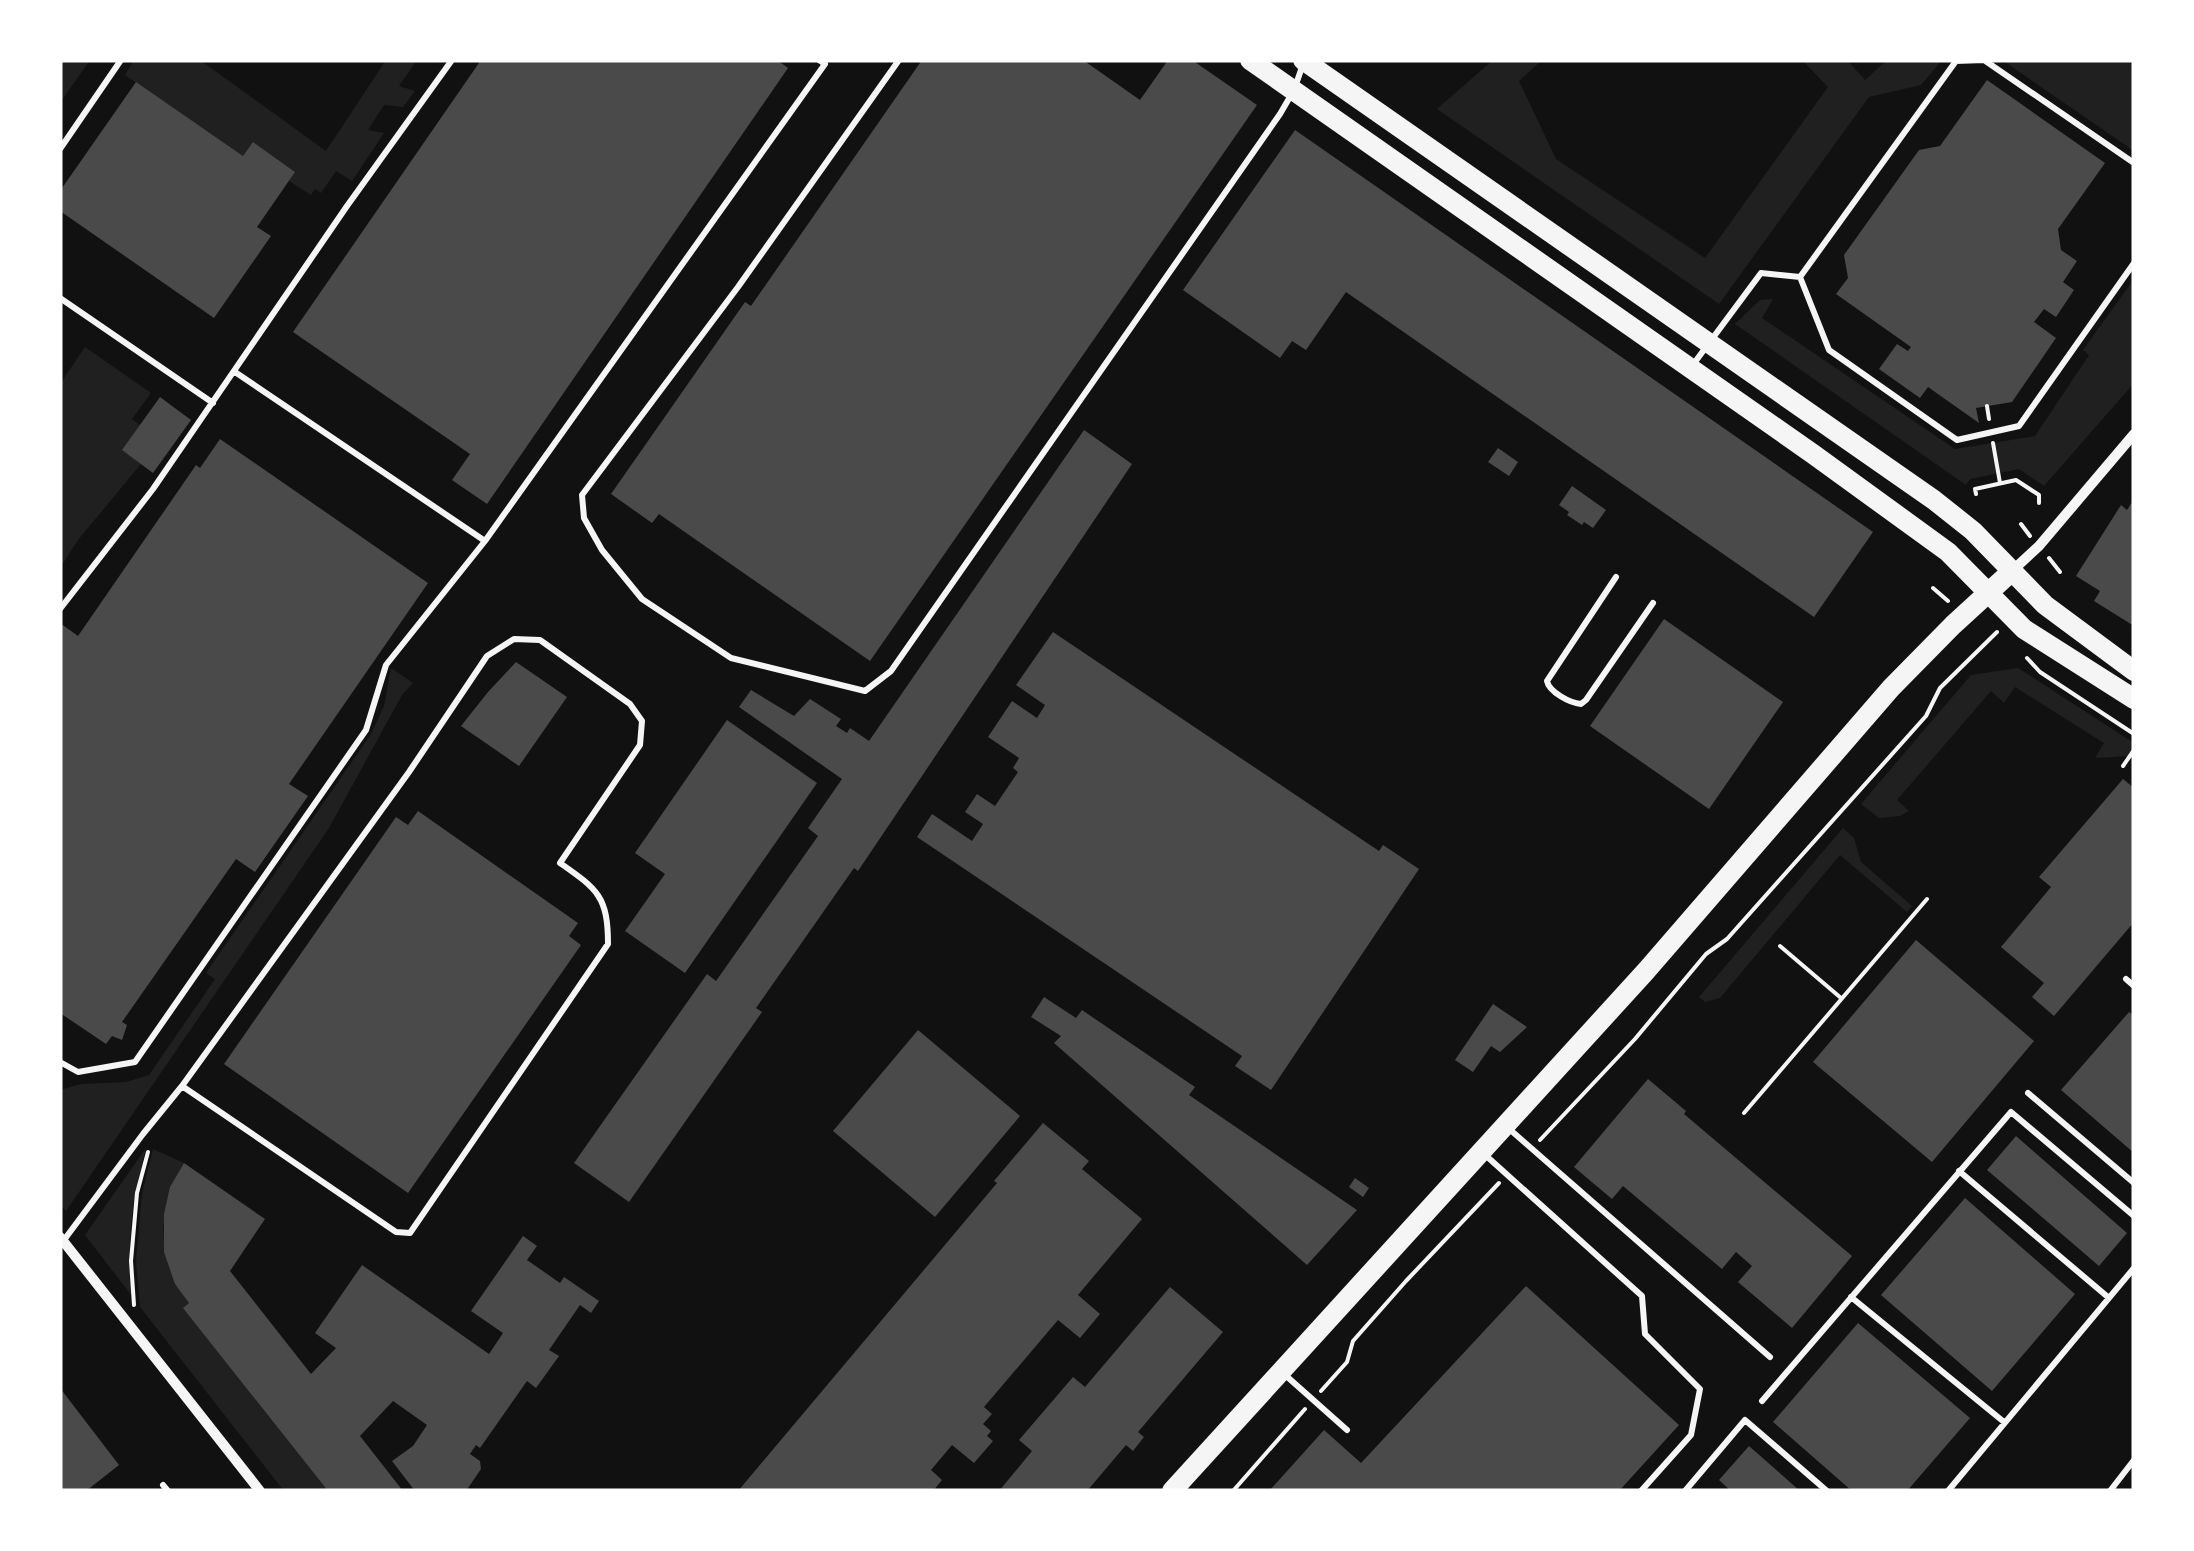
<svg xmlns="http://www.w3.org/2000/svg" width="2194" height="1551" viewBox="0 0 2194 1551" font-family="Signika,sans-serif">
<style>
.green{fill:#202020}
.building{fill:#4a4a4a}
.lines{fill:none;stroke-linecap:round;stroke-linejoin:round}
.path{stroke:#f5f5f5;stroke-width:4}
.service{stroke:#f5f5f5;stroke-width:6}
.minor{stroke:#f5f5f5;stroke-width:10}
.primary{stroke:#f5f5f5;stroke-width:20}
</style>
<rect width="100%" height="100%" fill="#111"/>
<path class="green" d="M60 60H90L60 103Z
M134 60H200L326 151 386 60H417L399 86 415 91 403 107 384 105 368 130 384 133 352 181 336 171 321 193 315 189 311 195 289 181 294 171 253 143 243 156 125 75Z
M1493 60H1542L1519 81 1556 159 1705 258 1828 87 1802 60H1847L1865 80 1887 60H1942L1921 85 1869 97 1719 304 1437 109Z
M2002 60H2127L2134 68V151Z
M2134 279V383L2044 486 2019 469 1970 479 1966 485 1735 324 1760 300 1773 299 1762 318 1955 449 2035 436 2089 355 2083 350Z
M85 347 151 393 132 419 140 425 141 464 78 540 60 568V384Z
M391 668 413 683 402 695 329 828 66 1211 60 1204V1090L81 1084 126 1082 149 1075 215 979 206 973 371 734 384 706Z
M2018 668 2134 743V759L2130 756 2095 758 2104 743 2015 687 2004 703 1991 691 1897 800 1909 811 1900 816 1879 818 1861 804 1971 675Z
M1843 828 1854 838 1861 862 1912 906 1907 912 1840 855 1720 998 1705 1002 1699 997Z
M146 1148C132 1200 126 1243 132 1296L85 1235Z
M153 1149 184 1163C156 1212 156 1255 189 1303L184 1307 328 1491H284L140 1307 136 1261 142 1194Z"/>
<path class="building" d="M481 60H777L788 68 487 504 452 480 470 454 293 332Z
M922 60H1083L1140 100 1168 60H1192L1257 105 870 661 659 514 652 523 611 494 745 302 751 306Z
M1987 80 2105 163 2058 229 2061 250 2077 261 2063 282 2074 290 2056 317 2044 309 2034 322 2056 338 2012 402 1976 408 1979 423 1928 387 1920 398 1879 369 1897 344 1908 351 1911 347 1836 294 1848 278 1844 255 1919 150 1940 146Z
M136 82 243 156 253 142 295 172 257 227 271 236 214 318 60 211V191Z
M1295 130 1873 532 1814 617 1346 292 1306 350 1292 341 1280 358 1183 290Z
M160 397 191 420 153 473 122 450Z
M1084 430 1132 464 858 871 854 868 756 1008 762 1012 629 1202 574 1163 707 974 716 981 818 836 808 828 842 779 739 707 751 690 794 716 810 699 841 719 836 726 847 733 850 728 869 741Z
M220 439 428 583 289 784 308 796 255 872 236 859 122 1022 127 1025 122 1040 112 1036 106 1044 60 1013V623L78 636 196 465 200 468Z
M1498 448 1518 462 1509 476 1488 462Z
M1572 486 1606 510 1593 528 1584 522 1582 525 1567 515 1569 512 1559 505Z
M2134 499V626L2094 601 2100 591 2076 576 2121 505 2127 510Z
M1664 619 1783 702 1709 809 1590 726Z
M1053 632 1379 851 1383 845 1419 869 1271 1090 1235 1066 1242 1056 917 837 932 814 972 841 983 824 965 812 977 794 995 806 1018 772 1013 768 1019 758 988 737 1012 701 1037 718 1045 705 1016 685Z
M516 662 567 697 519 766 461 726 488 692Z
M727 720 817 783 685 973 625 931 665 874 635 853Z
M2123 779 2134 788V922L2054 1016 2032 997 2044 983 2001 947 2051 887 2039 877Z
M418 811 578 923 569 936 581 945 408 1193 224 1064 396 817 408 825Z
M1916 940 2034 1041 1932 1162 1813 1062Z
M1044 997 1076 1018 1082 1010 1195 1087 1189 1095 1357 1210 1307 1265 1054 1043 1061 1036 1031 1017Z
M1493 1004 1527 1027 1500 1052 1491 1046 1473 1072 1455 1060Z
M2129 1012 2134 1016V1153L2061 1090Z
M918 1030 1020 1116 935 1217 833 1131Z
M1648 1079 1686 1111 1684 1114 1852 1256 1792 1328 1738 1282 1752 1266 1736 1252 1722 1269 1623 1186 1612 1199 1574 1167Z
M1043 1123 1089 1161 1082 1169 1142 1219 1078 1295 1100 1314 1080 1338 1058 1320 984 1407 992 1414 983 1424 991 1431 987 1436 993 1441 974 1463 952 1445 931 1470 942 1480 933 1491H738L997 1183 994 1181Z
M2016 1136 2127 1233 2099 1266 1987 1170Z
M184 1163 265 1219 230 1271 311 1374 336 1348 315 1333 362 1265 489 1354 503 1333 471 1311 523 1236 537 1246 527 1260 560 1283 564 1277 599 1301 591 1313 580 1305 549 1350 559 1356 536 1388 527 1381 480 1448 476 1445 470 1454 480 1461 481 1469 466 1491H415L392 1461 413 1446 427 1425 393 1401 360 1436 403 1491H328L183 1308 189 1303 175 1284 164 1252V1214L170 1187Z
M1355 1178 1369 1188 1363 1197 1349 1187Z
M1965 1198 2075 1294 1992 1391 1881 1295Z
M1526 1286 1679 1425 1619 1491H1269L1324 1430 1361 1463Z
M1170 1287 1223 1332 1138 1432 1144 1437 1133 1451 1126 1445 1087 1491H999L1032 1451 1019 1440 1073 1377 1085 1387Z
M1858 1323 1970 1418 1907 1491H1852L1773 1422Z
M60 1388 119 1465 86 1491H60Z
M1749 1446 1800 1491H1731L1719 1480Z"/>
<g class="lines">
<path class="path" d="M1987 406 1989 419
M1993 443 2000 483
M1976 494 1975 489 2016 480 2039 495V503
M2021 524 2030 536
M2049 558 2060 572
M1933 588 1948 601
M2027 658 2040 672 2134 734
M2123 766 2134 750
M1780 946 1841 998
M1744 1113 1927 899
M1540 1140 1635 1039 1706 954 1727 939 1926 716 1940 688 1997 632
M134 1305 131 1261 137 1193 148 1152
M1321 1391 1347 1362 1353 1341 1406 1281 1499 1183
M1233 1491 1305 1409"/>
<path class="service" d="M899 60 738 287 582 495 584 518 602 550 642 599 731 658 865 691 891 671 1280 114 1294 90 1302 67
M60 149 121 60
M1800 277 1829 350 1957 440 2019 426 2134 263
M60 298 213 403
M1692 366 1761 273 1800 277 1956 61 1984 60 2134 163
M235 372 485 541
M1616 577 1547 681C1549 692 1570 703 1581 704L1586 700 1653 603
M60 609 153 489 347 206 452 60
M2126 979 2134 986
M60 1062 78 1072 135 1062 366 730 386 665 485 541 825 64 819 60
M2028 1093 2134 1183
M1507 1127 1770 1357
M1483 1153 1642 1296 1645 1334 1700 1389 1691 1435 1641 1491
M1959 1171 2109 1298
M64 1240 143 1134 182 1086 396 1232 410 1233 608 944C608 896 597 889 560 863L640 745 642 721 630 704 540 640 514 639 487 656 409 772 182 1086
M1851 1297 2004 1422
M1284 1374 1347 1430
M1762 1401 2011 1112 2134 1216
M163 1485 168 1491
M1685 1491 1745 1420 1827 1491
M1948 1491 2134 1268
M2110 1491 2134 1460"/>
<path class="minor" d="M2012 571 2039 546 2134 434
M60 1237 260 1491"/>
<path class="primary" d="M1250 60 1813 454 1948 552 2024 629 2134 699
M1303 60 1934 500 1973 531 2045 605 2134 671
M1172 1491 1646 971 1891 688 1953 625 2012 571"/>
</g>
<rect width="2194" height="1551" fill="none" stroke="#ffffff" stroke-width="125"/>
</svg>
